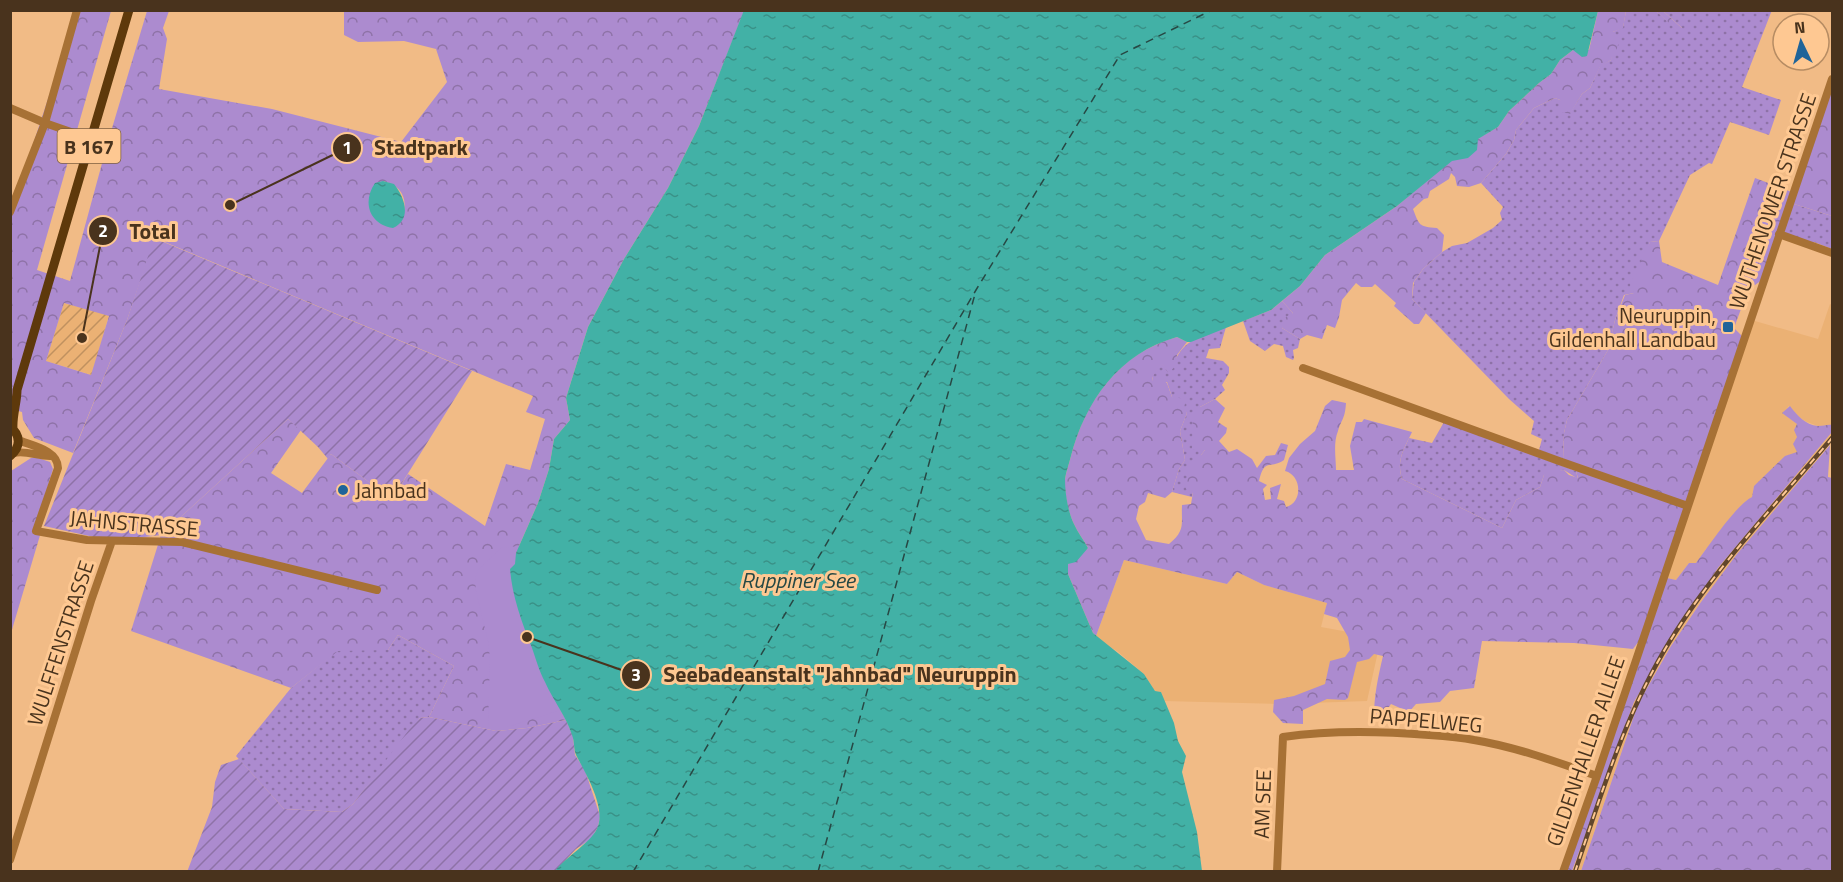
<svg xmlns="http://www.w3.org/2000/svg" width="1843" height="882" viewBox="0 0 1843 882" font-family="'Titillium Web',sans-serif">
<style>
.built{fill:#ebb174}
.industrial{fill:url(#industrial-furrows)}
.grass{fill:url(#grass-dots)}
.forest{fill:url(#forest-crowns);fill-rule:evenodd}
.garden{fill:url(#garden-furrows)}
.pitch{fill:#ac8bcf}
.water{fill:url(#water-ripples)}
.lines{fill:none;stroke-linecap:round;stroke-linejoin:round}
.ferry{stroke:#274844;stroke-width:1.5;stroke-dasharray:8 6;stroke-linecap:butt}
.minor{stroke:#a77135;stroke-width:8}
.major{stroke:#5e390b;stroke-width:9}
.rail-casing{stroke:#61462c;stroke-width:4.5}
.rail{stroke:#fec892;stroke-width:2;stroke-dasharray:7;stroke-linecap:butt}
.poi-dot{fill:#1f6499;stroke:#fec892;stroke-width:2}
.labels{text-anchor:middle;dominant-baseline:central;stroke-width:6;stroke-linejoin:round;paint-order:stroke}
.shield{fill:#fec892;stroke:#7f6040;stroke-width:1.5}
.shield-label{font-size:20px;font-weight:bold;fill:#49331d}
.street-label{font-size:21px;fill:#49331d;stroke:#fec892}
.poi-label{font-size:21px;fill:#49331d;stroke:#fec892;text-anchor:end}
.water-label{font-size:22px;font-style:italic;fill:#274844;stroke:#fec892}
.leader{fill:none;stroke:#49331d;stroke-width:2}
.callout-dot{fill:#49331d;stroke:#fec892;stroke-width:2}
.mark-label{font-size:18px;text-anchor:middle;font-weight:bold;fill:#fff}
.callout-label{font-size:22px;text-anchor:middle;font-weight:bold;fill:#49331d;stroke:#fec892;stroke-width:6;stroke-linejoin:round;paint-order:stroke}
</style>
<defs>
<pattern id="industrial-furrows" width="10" height="10" patternUnits="userSpaceOnUse" patternTransform="scale(1.5)"><rect width="10" height="10" fill="#ebb174"/><path d="M-1 1l2-2M0 10L10 0M9 11l2-2" fill="none" stroke="#c0915f"/></pattern>
<pattern id="grass-dots" width="8" height="8" patternUnits="userSpaceOnUse" patternTransform="scale(1.5)"><rect width="8" height="8" fill="#ac8bcf"/><path d="M2 2h.1M6 6h.1" fill="none" stroke="#8e72a7" stroke-width="1.8" stroke-linecap="round"/></pattern>
<pattern id="forest-crowns" width="20" height="18" patternUnits="userSpaceOnUse" patternTransform="scale(1.5)"><rect width="20" height="18" fill="#ac8bcf"/><path d="M2 6a3 3 0 1 1 6 0M12 15a3 3 0 1 1 6 0" fill="none" stroke="#8e72a7"/></pattern>
<pattern id="garden-furrows" width="10" height="10" patternUnits="userSpaceOnUse" patternTransform="scale(1.5)"><rect width="10" height="10" fill="#ac8bcf"/><path d="M-1 1l2-2M0 10L10 0M9 11l2-2" fill="none" stroke="#8e72a7"/></pattern>
<pattern id="water-ripples" width="26" height="14" patternUnits="userSpaceOnUse" patternTransform="scale(1.5)"><rect width="26" height="14" fill="#42b1a6"/><path d="M2 4q2-2 4 0t4 0M15 11q2-2 4 0t4 0" fill="none" stroke="#399187"/></pattern>
</defs>
<rect width="100%" height="100%" fill="#f1bb86"/>
<path class="built" d="M1830 304 1832 305V425L1818 426 1807 422 1800 418 1789 406 1783 413 1797 424V452L1754 486 1752 497 1706 549 1696 563H1689L1676 580 1667 578 1748 319 1818 339Z
M1832 432V442L1784 499 1701 602 1671 646 1638 704 1581 871 1572 872 1634 702 1667 645 1718 568Z
M1124 560 1227 584 1237 572 1264 585 1327 603 1321 627 1381 638 1367 701 1281 704 1164 701 1161 692 1155 691 1144 674 1117 651 1104 644 1096 636Z"/>
<path class="industrial" d="M64 303 109 315 92 375 46 361Z"/>
<path class="grass" d="M1626 11H1656L1680 32 1682 28 1663 11 1772 10 1742 87 1781 100 1769 135 1730 122 1712 164 1709 163 1690 175 1659 241 1650 242 1634 293 1624 295 1615 320 1608 350 1567 420 1564 433 1563 461 1539 450 1542 439 1531 434 1534 421 1509 399 1412 299 1414 282 1423 269 1442 252 1452 246 1467 243 1493 228 1502 220 1500 213 1503 207 1481 183 1506 154 1514 140 1516 130 1534 108 1555 98 1560 100 1570 113 1582 94 1590 88 1600 66 1611 60 1613 32 1623 27Z
M1791 203 1832 216V249L1814 242 1812 244 1780 234Z
M1282 301 1293 313 1282 328 1300 339 1298 348 1293 350 1294 358 1293 360 1286 357 1283 346 1274 344 1265 351 1250 341 1243 321 1271 310Z
M1226 327 1220 348 1209 349 1206 358 1223 361 1229 367V373L1222 385 1225 390 1215 399 1200 407 1205 450 1201 455 1192 497 1172 492 1179 469 1185 460 1180 431 1187 413 1172 397 1167 382H1153L1152 376 1162 363 1169 373C1174 366 1175 358 1180 352 1189 338 1211 333 1226 327Z
M1444 422 1576 471 1578 479 1564 470 1544 475 1540 487 1516 500 1502 528 1402 479C1397 462 1402 453 1409 438L1432 443Z
M398 635 454 666 429 717 420 718 353 804 342 812 284 809 236 756 291 688 338 650H388Z"/>
<path class="forest" d="M77 11H111L37 270 70 281 107 145 147 11H169L163 28 167 39 159 89 272 109 401 142 447 82 436 49 404 41 358 42 344 35V11H744L699 126 668 188 624 259 588 327 566 398 570 420 554 439 549 469 538 503 516 553 557 703 566 720 527 728 496 731 429 717 454 666 398 635 388 650 338 651 291 688 131 631 161 535 288 419 301 430 271 473 302 493 331 454 392 499 408 474 485 526 506 464 530 470 545 419 526 412 533 396 155 238 127 320 73 453 34 438 23 420 22 412 11 409V211ZM383 181C402 186 409 199 402 219ZM64 303 109 316 91 375 46 361Z
M1598 11H1626L1623 28 1613 32 1620 39 1616 51 1613 53 1611 60 1600 67 1590 88 1582 94 1570 114 1561 112 1560 100 1555 98 1534 108 1516 130 1514 140 1506 154 1481 183 1469 187 1457 186 1455 177 1451 173 1449 179 1430 191 1428 198 1424 199 1413 209C1419 225 1419 227 1437 228L1444 235 1442 252 1423 269 1413 283 1412 299 1426 313 1419 324H1414L1394 306 1396 303 1375 284 1372 287H1361L1356 283 1342 300 1339 317 1335 328 1327 325 1322 339 1307 335 1300 339 1282 328 1284 318 1293 313 1282 301 1300 286 1325 255 1397 206 1477 139 1498 127 1509 111 1539 83 1551 74 1560 60 1573 50H1589Z
M1656 11H1663L1683 29 1680 33Z
M1832 84V216L1791 203Z
M1755 178 1794 193 1762 280 1748 290 1734 328 1742 336 1667 578 1676 580 1689 563H1696C1708 547 1736 505 1752 497L1754 486 1785 456 1797 452 1793 444 1797 437 1794 430 1797 424 1782 413 1790 406C1797 415 1805 425 1818 426 1823 426 1828 424 1832 425V432L1718 568 1667 645 1634 702 1572 871H1565L1639 641 1633 649 1574 643 1482 641 1474 688 1450 691 1440 702 1416 704 1409 712 1391 704 1382 717H1374C1374 696 1378 677 1383 656L1374 654 1369 659 1357 662 1348 698 1345 700 1327 699 1303 710V724L1283 723 1273 712 1274 700 1294 696 1325 684 1330 661 1345 657 1350 650 1348 637 1337 618 1324 614 1327 603 1264 585 1237 572 1227 584 1124 560 1096 636 1093 633 1068 574V564L1088 548C1084 540 1078 533 1074 524 1068 512 1064 492 1065 479 1066 472 1069 464 1071 456 1085 401 1119 353 1177 337L1187 342 1177 355 1176 364 1169 374 1162 364 1152 377 1153 381 1159 376 1167 383 1172 397 1186 399 1184 408 1187 413 1180 431 1185 460 1179 469 1172 492 1165 498 1148 493 1145 502 1139 506 1136 519 1146 540 1169 544C1186 530 1181 524 1182 505L1191 504 1193 492 1186 489 1190 462 1201 455 1205 450 1192 449 1193 413 1200 407 1215 399 1225 408 1218 422 1227 428 1226 433 1219 441 1229 452 1237 449 1252 459 1257 468 1266 456 1275 455 1281 443 1288 445 1284 460C1269 470 1265 457 1259 481L1267 485 1263 489 1265 500 1271 499 1270 488 1281 484 1277 499 1284 501 1286 507C1303 503 1302 475 1285 471L1289 458 1300 444 1315 431 1325 406 1332 400 1346 403C1345 419 1342 418 1338 431 1333 443 1336 458 1336 470H1354L1350 446 1356 422H1362L1364 419 1412 432C1404 449 1396 460 1402 479L1502 528 1516 500 1540 487 1544 475 1550 466 1557 471 1564 470 1569 475 1578 478 1576 471 1563 461 1564 433 1567 420 1608 350 1615 320 1625 295 1634 293 1630 285 1650 242 1659 241 1662 262 1718 285Z
M1830 445 1828 477 1832 478V871H1581L1638 704 1671 646 1701 602 1737 554Z
M35 457 50 462 53 469 36 526 41 532 11 633V471L31 458Z"/>
<path class="garden" d="M154 238 472 371 392 499 331 454 328 459 318 447 288 419 161 535 112 541 44 526 127 320Z
M429 717 496 731 527 728 566 720 573 736 575 755 585 770 600 816 598 827 591 839 576 849 555 871 187 872 212 807 215 782 221 765 239 759 284 809 342 812 353 804 411 727 420 718Z"/>
<path class="pitch" d="M520 546 516 553 560 710 507 727H488L490 658 488 641 476 591 475 579 478 570 501 548Z"/>
<path class="water" d="M744 10 1598 11 1587 56 1582 57 1573 50 1560 60 1551 74 1539 83 1509 111 1498 127 1478 139 1477 150 1468 158 1452 161 1397 206 1325 255 1300 286 1271 310 1191 342H1187L1177 337C1119 353 1085 402 1071 456 1069 464 1066 472 1065 479 1065 493 1068 512 1074 524 1078 533 1084 540 1088 548L1076 562 1068 564V574L1093 633 1144 674 1155 691 1161 692 1174 723 1178 741 1186 756 1182 772 1197 832 1202 871H555C566 856 593 842 598 826 605 806 586 774 577 757 573 750 575 742 572 735 566 716 553 700 545 682 539 671 536 659 532 648 522 623 512 596 510 569L515 564 516 553 538 503 549 469 554 439 570 420 566 398 588 327 624 259 668 188 699 126Z
M383 181 394 184C404 196 413 219 393 228 369 224 362 202 375 183Z"/>
<g class="lines">
<path class="ferry" d="M633 872 976 290 1120 55 1212 10
M818 872 975 294"/>
<path class="minor" d="M10 108 45 123 91 139
M10 212 45 123 77 10
M1779 234 1832 253
M1303 368 1559 461 1688 506
M18 440C33 446 58 450 58 468L36 531 87 540 182 542 377 590
M14 453C27 450 39 457 52 456
M10 860 91 601 112 541
M1277 872 1283 737C1331 730 1380 731 1429 735 1444 736 1459 737 1474 740 1516 747 1557 762 1597 776
M1563 872 1597 776 1832 79"/>
<path class="major" d="M10 427C21 435 21 447 10 456
M13 429C12 415 17 403 17 390L129 10"/>
<g class="rail-casing">
<path id="rail" d="M1575 872C1602 792 1626 712 1670 641 1714 569 1778 502 1832 438"/>
</g>
<use href="#rail" class="rail"/>
</g>
<g class="poi-dot">
<rect x="1722" y="321" width="12" height="12" rx="3"/>
<circle cx="343" cy="490" r="6"/>
</g>
<g class="labels">
<rect class="shield" x="57.5" y="129" width="63" height="34" rx="4.5"/>
<g class="shield-label">
<text x="89" y="146">B 167</text>
</g>
<g class="street-label">
<text transform="translate(1772 201) rotate(-71)">WUTHENOWER STRASSE</text>
<text transform="translate(134 523) rotate(5)">JAHNSTRASSE</text>
<text transform="translate(60 643) rotate(-72)">WULFFENSTRASSE</text>
<text transform="translate(1426 720) rotate(5)">PAPPELWEG</text>
<text transform="translate(1585 751) rotate(-71)">GILDENHALLER ALLEE</text>
<text transform="translate(1262 804) rotate(-88)">AM SEE</text>
</g>
<g class="poi-label">
<text x="1716" y="315">Neuruppin,<tspan x="1716" dy="24">Gildenhall Landbau</tspan></text>
<text x="355" y="490" text-anchor="start">Jahnbad</text>
</g>
<g class="water-label">
<text x="798" y="580">Ruppiner See</text>
</g>
</g>
<path class="leader" d="M230 205L347 148M82 338L103 231M527 637L636 675"/>
<g class="callout-dot">
<circle cx="230" cy="205" r="6"/>
<circle cx="82" cy="338" r="6"/>
<circle cx="527" cy="637" r="6"/>
<circle cx="347" cy="148" r="15"/>
<circle cx="103" cy="231" r="15"/>
<circle cx="636" cy="675" r="15"/>
</g>
<g class="mark-label">
<text x="347" y="154">1</text>
<text x="103" y="237">2</text>
<text x="636" y="681">3</text>
</g>
<g class="callout-label">
<text x="421" y="155">Stadtpark</text>
<text x="153" y="239">Total</text>
<text x="840" y="682">Seebadeanstalt "Jahnbad" Neuruppin</text>
</g>
<rect width="1843" height="882" fill="none" stroke="#49331d" stroke-width="24"/>
<g transform="translate(1801 42) rotate(355)"><circle r="28" fill="#fec892" stroke="#b68c63" stroke-width="1.5"/>
<path d="M0-4.5L10 22L0 15L-10 22Z" fill="#1f6499"/>
<text y="-9" font-size="16" font-weight="bold" text-anchor="middle" fill="#49331d">N</text>
</g>
</svg>
